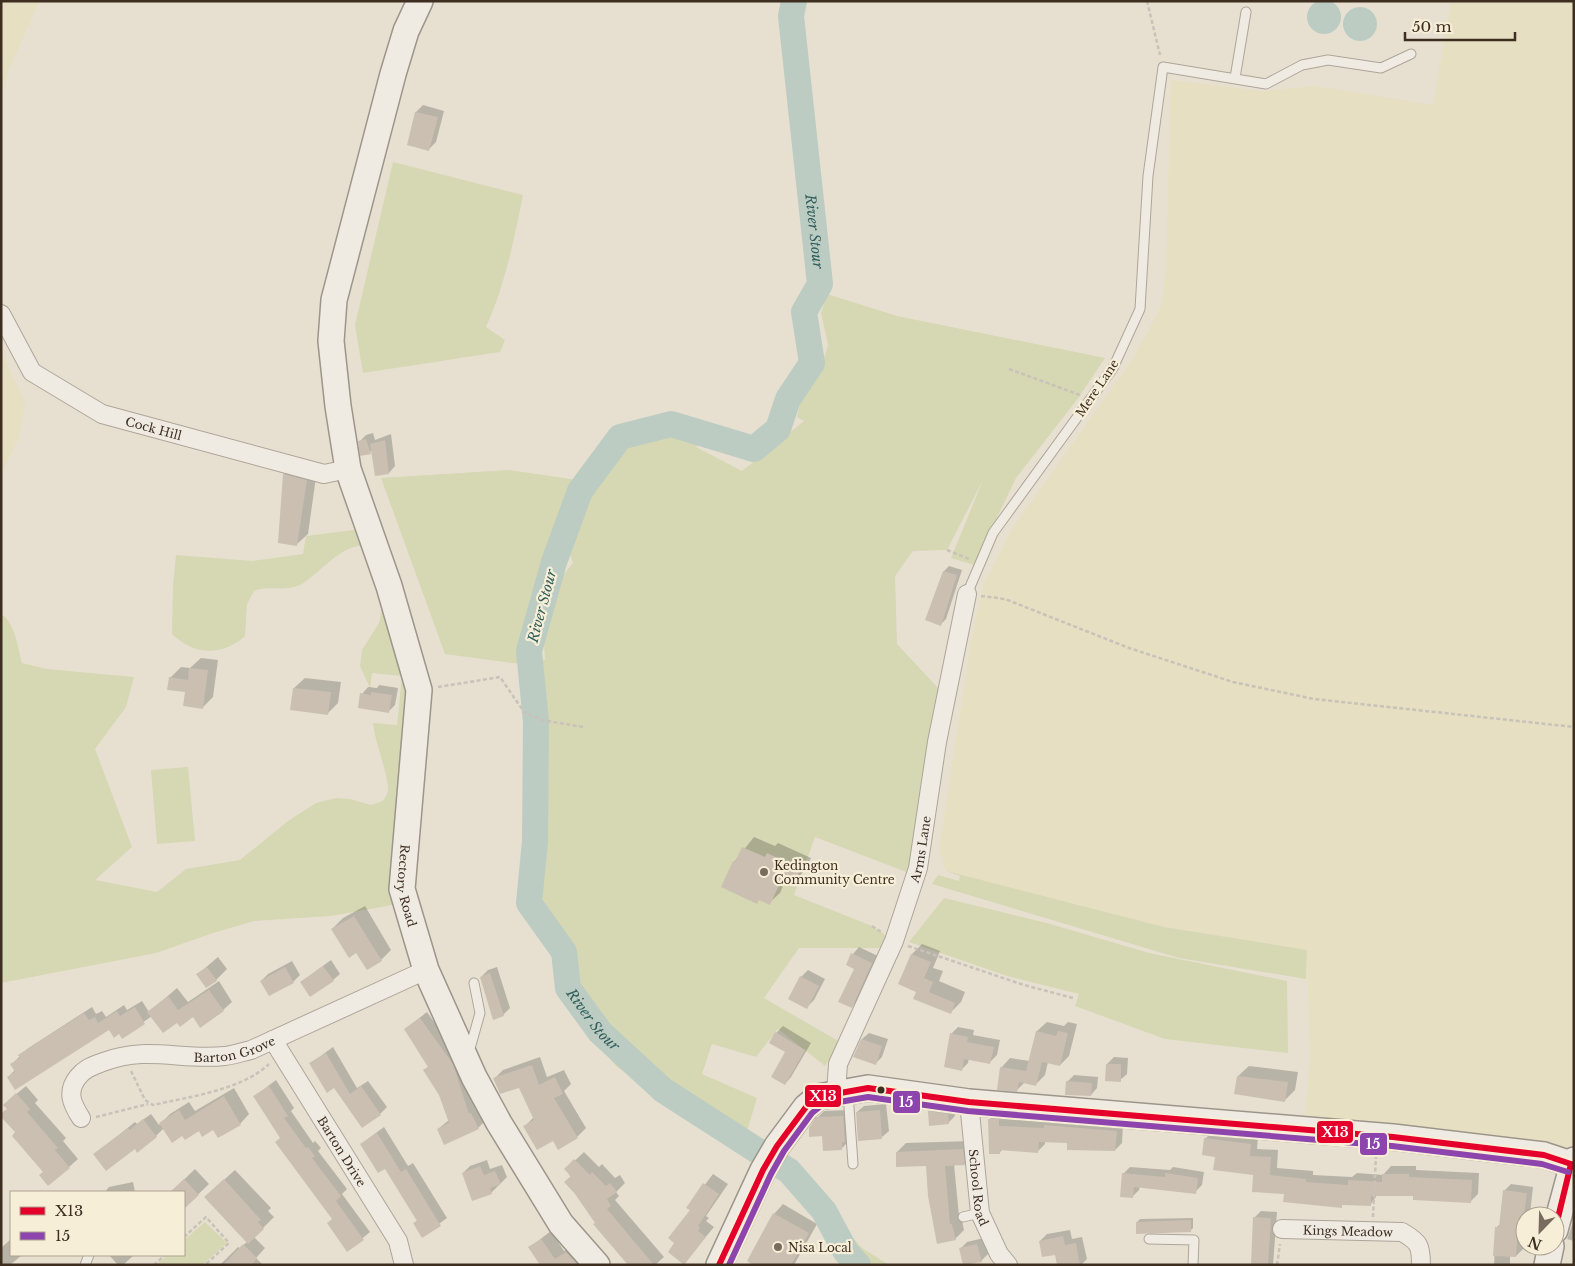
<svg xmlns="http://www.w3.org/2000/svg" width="1575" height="1266" viewBox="0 0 1575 1266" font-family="'Libre Baskerville',serif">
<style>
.farmland{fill:#e6dfc2}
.green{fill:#d6d7b3}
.water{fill:#bcccc2}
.shadow{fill:#0003}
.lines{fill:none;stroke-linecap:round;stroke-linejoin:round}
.river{stroke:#bcccc2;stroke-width:26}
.building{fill:#cbbfb2}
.lane-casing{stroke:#ada599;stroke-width:11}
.street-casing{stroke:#ada599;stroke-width:20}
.secondary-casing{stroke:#9c958a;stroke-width:28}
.path{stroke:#c8c2b9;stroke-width:2.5;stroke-dasharray:4 2.5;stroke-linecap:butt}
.lane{stroke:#efebe3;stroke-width:9}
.street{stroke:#efebe3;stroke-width:18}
.secondary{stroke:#efebe3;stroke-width:25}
.bus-1-casing{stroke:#f7eed8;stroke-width:10}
.bus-2-casing{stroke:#f7eed8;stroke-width:10}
.bus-1{stroke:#e4002b;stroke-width:6}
.bus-2{stroke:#8e44ad;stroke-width:6}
.poi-dot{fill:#786c5e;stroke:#f7eed8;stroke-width:2}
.bus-dot{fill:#3d2e20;stroke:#f7eed8;stroke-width:2}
.labels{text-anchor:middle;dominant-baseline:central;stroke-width:4.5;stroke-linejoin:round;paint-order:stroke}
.street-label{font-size:12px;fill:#3d2e20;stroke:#f7eed8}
.poi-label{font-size:12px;fill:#3d2e20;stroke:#f7eed8;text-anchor:start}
.water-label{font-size:14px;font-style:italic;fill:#2f5d5a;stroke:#f7eed8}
.line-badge{stroke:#f7eed8;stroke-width:2}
.badge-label{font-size:14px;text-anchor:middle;font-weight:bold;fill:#fff}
</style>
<rect width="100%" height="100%" fill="#e7e0d1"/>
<path class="farmland" d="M1 1H39L1 89Z
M1451 1H1574V1143L1565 1148 1305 1115 1310 1060 1307 950 1164 927 946 871 939 848 972 636 983 586 1012 529 1131 361 1161 307 1166 270 1171 80 1262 91 1315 86 1433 105Z
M1 352 25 402 20 435 1 474Z"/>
<path class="green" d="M393 162 523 195C514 240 505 285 486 327L505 340 500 352 363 373 355 325Z
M827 294 897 316 1105 358 1079 397 1016 478 974 565 951 558 983 480 947 550 913 551 895 576 897 644 939 689 930 761 909 873 815 837 794 895 872 926 894 941 883 948H799L764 998 840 1042 825 1066 778 1029 756 1057 712 1044 702 1074 757 1098 747 1131 770 1145 759 1163 748 1152 659 1098 616 1066 584 1027 564 985 556 954 527 910 524 891 530 836 527 665 445 654 381 478 509 470 577 480 569 495 532 622 531 632 534 648 527 664 545 660 543 628 561 578 573 563 568 548 577 518 592 493 590 488 601 466 631 440 657 428 674 427 709 434 696 447 742 471 804 421 797 417 804 387 823 362 828 345 821 313Z
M362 529 369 547C343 540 322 573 300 585 286 592 268 585 254 591L247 604 245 636C223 656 194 656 172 634L173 586 176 555 253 561 303 554 306 536Z
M385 591 414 673 399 899 392 905 331 916 254 921 213 933 156 953 1 983V614C15 622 18 649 22 663L47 669 134 677 126 707 95 749 132 847 95 880 157 892 186 869 240 860 288 821 316 803 336 798 350 799 371 805 383 801C385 797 388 794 388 790 388 773 375 743 373 723L397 725 402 676 372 673 370 688 360 666 362 650 379 623Z
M188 767 195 841 157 844 151 770Z
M946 871 1164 927 1307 950 1306 979 1179 958 932 884 938 875 959 881 960 876Z
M944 898 1047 923 1149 953 1287 981 1288 1053 1165 1039 1075 1006 1079 994 1007 976 909 942Z
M779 1156 862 1248 889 1265H844L825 1225 773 1171Z
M205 1222 227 1243 202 1265H156L168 1255H184V1240Z"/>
<path class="water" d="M1307 17a17 17 0 1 1 34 0a17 17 0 1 1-34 0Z
M1343 24a17 17 0 1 1 34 0a17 17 0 1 1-34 0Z"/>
<path class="shadow" d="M423 105 444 111 436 142 429 149 408 144 416 112Z
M373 433 375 440 391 434 395 466 389 473 372 450 370 452 359 442 366 435Z
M295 464 317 470 308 534 297 544 284 474Z
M949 566 962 570 946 619 941 624 944 571Z
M201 658 218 660 213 697 202 708 170 678 181 667 190 668Z
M305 678 341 682 338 703 328 713 292 709 294 688Z
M379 685 398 688 395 705 388 712 362 694 368 687 377 688Z
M754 837 775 846 778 843 811 858 805 870 795 881 787 877 780 893 769 903 734 862Z
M365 906 391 950 381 960 332 929 343 918Z
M922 944 940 951 933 968 943 971 939 981 965 992 961 1002 950 1013 918 991 912 954Z
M859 947 878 956 858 1000 851 1007 856 968 853 954Z
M218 957 227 969 216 980 198 974Z
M331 960 340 974 333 980 301 982Z
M292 961 300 975 293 982 261 981 268 974Z
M497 967 510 1008 503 1015 481 977 488 970Z
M808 970 825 979 814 1000 807 1007 801 977Z
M219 981 232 1002 223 1010 177 1021 152 1016 122 1037 119 1033 109 1028 8 1077 15 1070 12 1064 27 1049 92 1007 96 1014 102 1011 106 1017 124 1005 127 1010 142 1001 149 1012 177 988 188 1002Z
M427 1012 459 1057 475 1108 478 1107 485 1121 478 1128 438 1129 449 1120 440 1095 424 1070 429 1066 405 1029Z
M1047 1022 1064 1026 1068 1022 1077 1024 1069 1056 1060 1065 1048 1062 1045 1075 1035 1085 1025 1082 1017 1090 1001 1068 1010 1058 1030 1061 1037 1031Z
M783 1026 811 1043 791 1077 785 1084 787 1052 776 1033Z
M958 1027 974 1030 973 1035 1000 1040 997 1055 990 1062 969 1058 968 1063 961 1070 951 1034Z
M869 1033 888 1039 882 1057 875 1064 862 1039Z
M333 1047 357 1088 368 1081 387 1107 380 1114 335 1086 311 1063Z
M540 1057 547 1077 564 1070 571 1084 564 1091 586 1128 577 1137 559 1148 553 1139 525 1126 534 1117 520 1086 495 1078 503 1070Z
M1114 1057 1128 1058 1127 1074 1120 1080 1107 1064Z
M1249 1066 1298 1072 1295 1090 1284 1101 1238 1076Z
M1074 1075 1098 1077 1097 1088 1091 1095 1067 1082Z
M276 1080 294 1108 291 1111 313 1143 315 1141 321 1148 318 1151 347 1189 342 1194 370 1232 348 1250 333 1218 255 1096Z
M26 1086 38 1100 35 1103 66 1138 63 1141 78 1159 69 1167 44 1171 17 1132 8 1108 14 1096Z
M234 1088 249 1114 240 1124 183 1134 164 1128 156 1136 135 1147 95 1154 135 1122 137 1124 151 1114 159 1125 170 1114 189 1102 195 1111Z
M886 1104 889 1131 882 1137 857 1112 864 1106Z
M936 1105 954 1107 955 1116 948 1123 929 1111Z
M850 1110 848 1142 841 1149 823 1135 817 1118 824 1111Z
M996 1113H1005L1006 1119 1049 1122 1052 1118 1123 1124 1122 1143 1115 1150 1069 1142 1045 1141V1144L1038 1151 1003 1149 999 1153 989 1120Z
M384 1127 408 1166 413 1163 447 1218 422 1236 414 1223 418 1220 385 1167 361 1144Z
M1213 1131 1258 1137 1257 1149 1278 1150 1277 1168 1313 1171V1175L1352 1177 1357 1173 1383 1175 1391 1166H1416V1170L1479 1173 1478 1194 1470 1202 1414 1194H1378L1370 1205H1315L1285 1193 1255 1174 1216 1156 1205 1139Z
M971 1141 973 1155 964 1164H954L959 1216H961L964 1230 955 1239 927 1165 897 1152 906 1143Z
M584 1152 599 1167 602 1164 615 1178 620 1175 625 1183 616 1192 619 1196 615 1200 664 1257 655 1265H628L597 1223 566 1169Z
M487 1160 490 1169 502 1165 507 1177 491 1193 463 1173 470 1166Z
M1130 1167 1170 1170 1173 1167 1204 1172 1202 1185 1195 1192 1140 1186 1139 1190 1132 1197 1123 1174Z
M195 1169 209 1184 184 1208V1192H171Z
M235 1170 271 1208 268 1211 274 1217 254 1237 265 1248 256 1258 263 1265H220L238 1247 240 1248 248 1241 216 1187Z
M713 1174 728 1184 706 1216 709 1218 706 1221 714 1227 684 1263 676 1243 691 1210 688 1207Z
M133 1182 135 1192H105L109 1187Z
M1511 1184 1533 1187 1530 1214 1525 1216 1524 1220 1523 1249 1516 1256 1510 1255V1265H1494L1496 1228 1501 1223 1504 1191Z
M783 1204 817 1224 794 1265H756L749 1261 774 1214Z
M1261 1211 1277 1212 1273 1265H1253L1254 1218Z
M1193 1218V1228L1190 1231 1137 1222 1140 1219Z
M1574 1220V1241L1567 1239Z
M1070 1230 1072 1239 1082 1237 1087 1259 1081 1265H1058L1055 1253 1040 1241 1047 1234Z
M551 1231 564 1251 576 1244 594 1265H541L530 1247Z
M984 1238 988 1254 981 1261 964 1265 960 1249 967 1242Z
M11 1239V1255H22L10 1265H1V1248Z
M109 1255H134L123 1265H118Z"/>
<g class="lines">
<path class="river" id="s1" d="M794 1 791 16 820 284 804 312 812 363 788 399 778 429 754 449 671 424 620 437 580 491 554 562 529 651 536 722 535 841 529 903 564 952 568 988 600 1032 663 1090 789 1171 824 1211 846 1252 858 1265"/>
</g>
<path class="building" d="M415 112 438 117 429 151 407 145Z
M366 439 371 454 360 456 358 441Z
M385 440 389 474 375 476 370 444Z
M283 474 307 480 297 546 278 543Z
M943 571 957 575 941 626 925 620Z
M189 668 208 670 203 709 183 706 185 692 167 690 169 677 188 680Z
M293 688 331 692 328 715 290 710Z
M371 692 392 695 389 713 358 708 360 693 371 695Z
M742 847 765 857 767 853 801 869 795 882 783 876 770 905 759 900 757 904 721 887 733 861 735 862Z
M354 916 382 961 367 970 356 953 349 958 331 929Z
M851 953 872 963 852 1008 838 1002 854 969 846 965Z
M911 954 931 962 924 978 933 982 929 992 955 1003 951 1014 913 999 916 992 898 984Z
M323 966 334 981 310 997 300 982Z
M207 967 217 981 206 988 196 974Z
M285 967 294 983 269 996 260 981Z
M490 973 504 1016 493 1020 480 977Z
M800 976 819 986 807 1009 788 999Z
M209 990 224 1011 200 1028 193 1017 180 1027 177 1023 163 1033 147 1012 168 996 178 1010Z
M135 1007 145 1024 122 1039 119 1034 114 1038 109 1030 15 1090 7 1077 15 1072 10 1064 20 1058 18 1055 84 1013 89 1020 95 1017 98 1023 117 1011 120 1016Z
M420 1018 453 1064 469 1114 471 1113 479 1129 444 1145 437 1129 449 1123 439 1095 423 1070 428 1067 404 1029Z
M1036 1031 1056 1036 1058 1031 1068 1033 1060 1066 1042 1062 1036 1086 1019 1082 1017 1092 997 1090 1000 1067 1026 1071Z
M775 1032 805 1050 785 1085 771 1077 785 1052 769 1043Z
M950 1033 968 1037 967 1042 994 1047 990 1064 964 1059 962 1071 944 1067Z
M861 1039 882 1046 876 1065 853 1057Z
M326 1053 350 1094 361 1086 381 1115 362 1128 334 1088 327 1093 309 1063Z
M1106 1064H1121V1082L1105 1081Z
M532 1065 539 1085 555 1077 563 1094 554 1098 578 1138 558 1150 553 1141 537 1150 523 1126 534 1120 519 1088 500 1094 493 1078Z
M1237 1076 1288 1082 1285 1102 1234 1094Z
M1066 1081 1092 1083 1091 1096 1065 1095Z
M269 1086 288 1116 284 1118 306 1148 308 1147 315 1156 312 1158 341 1196 336 1201 364 1240 347 1252 327 1223 332 1219 275 1142 280 1138 253 1096Z
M16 1093 30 1109 27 1112 58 1148 55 1150 70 1168 48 1186 39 1175 43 1172 12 1136 15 1132 1 1117V1113L7 1109 3 1105Z
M224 1096 241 1125 218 1138 213 1130 202 1137 199 1131 185 1140 182 1136 172 1143 159 1123 179 1110 185 1120Z
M880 1110 882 1139 858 1141 856 1112Z
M928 1111 948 1114 949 1124 929 1126Z
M843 1116 845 1142H842V1150L823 1151 822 1136 809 1137V1128L816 1117Z
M143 1119 157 1137 137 1153 135 1149 106 1171 93 1154 128 1128 130 1130Z
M988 1119H999V1126L1044 1128V1125L1117 1131 1115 1151 1067 1150V1143L1039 1142 1038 1153 1000 1150V1154H989Z
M377 1133 401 1172 406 1169 441 1226 422 1238 413 1223 417 1221 385 1169 378 1173 360 1144Z
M1204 1138 1251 1144 1250 1156 1271 1157 1270 1175 1306 1179V1182L1348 1185V1180L1382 1182V1174H1409V1177L1472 1180 1471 1203 1413 1200V1196H1371V1206L1342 1205V1208L1283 1202 1284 1194 1252 1192 1253 1175 1213 1170 1215 1157 1202 1155Z
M963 1149 965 1165 945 1166 950 1224H952L956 1240 937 1244 928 1196 926 1166 896 1167V1152Z
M574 1159 590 1175 592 1172 606 1186 610 1183 617 1192 607 1199 611 1206 607 1209 654 1265H628L593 1224 595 1223 575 1194 564 1182 571 1176 564 1169Z
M480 1166 484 1175 495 1171 501 1184 490 1188 492 1194 472 1201 462 1173Z
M1122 1173 1165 1177V1173L1198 1178 1196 1194 1134 1187 1133 1198 1120 1197Z
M184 1179 199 1195 184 1209V1192H170Z
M224 1179 261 1220 258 1222 264 1229 248 1244 204 1197Z
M703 1183 719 1194 698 1226 700 1227 698 1231 706 1237 684 1265 668 1252 674 1243 668 1238 690 1210 686 1208Z
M1503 1190 1527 1193 1523 1222 1518 1221 1516 1257 1493 1256 1495 1227H1499Z
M773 1213 809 1233 791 1265H753L747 1261Z
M1253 1217 1271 1218 1268 1265H1251Z
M1191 1220V1232L1136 1234V1222Z
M1063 1236 1065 1245 1076 1243 1080 1265H1057L1055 1255 1042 1257 1039 1241Z
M541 1239 555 1259 566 1252 578 1265H540L528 1247Z
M243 1244 257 1258 251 1265H223Z
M977 1244 982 1262 963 1265 959 1248Z"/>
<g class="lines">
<g class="lane-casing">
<path id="lane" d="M1235 78 1246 12
M967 594 993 533 1113 368 1140 309 1148 176 1163 67 1266 84 1302 65 1328 60 1381 68 1411 54
M469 1052 480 1013 474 983
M848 1093 853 1164
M963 1217 980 1213
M1149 1239 1194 1240 1193 1265
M85 1265 89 1255"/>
</g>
<g class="street-casing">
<g id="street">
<path id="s2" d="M1 314 32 372 102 414 324 474 348 469"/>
<path id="s3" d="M273 1040 398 1241 404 1265"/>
<path id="s4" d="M836 1093 838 1064 894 941 918 868 937 742 967 594"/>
<path id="s5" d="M969 1102 980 1213 999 1254 1008 1265"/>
<path id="s6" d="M81 1118C72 1104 66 1092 78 1077 85 1068 93 1066 103 1062 148 1045 181 1061 225 1056 233 1055 242 1052 251 1050L426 970"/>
<path id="s7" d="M1282 1229 1402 1232C1419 1242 1421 1245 1421 1265"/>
</g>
</g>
<g class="secondary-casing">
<g id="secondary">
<path id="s8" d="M420 1 406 31 393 74 334 300 331 341 338 406 348 469 389 586 419 690 402 889 426 970 474 1077 499 1123 561 1224 597 1265"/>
<path d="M1555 1230 1574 1160"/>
<path d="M719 1265 763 1170 777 1146 806 1107 818 1097 868 1088 969 1102 1393 1137 1544 1155 1571 1164"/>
<path d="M1547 1265 1551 1246"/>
</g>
</g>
<path class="path" d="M1147 1 1160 55
M1009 369 1080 395
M947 550 969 559
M981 596 1005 599 1129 648 1233 682 1314 699 1574 727
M438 687 500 677 524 712 542 720 583 727
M872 926 881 932
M908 946 1024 985 1073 998
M131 1071 145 1100 153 1105C188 1097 242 1090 269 1064
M96 1117 148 1104
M1373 1217 1376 1155
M184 1237 206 1217 229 1243 205 1265
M154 1265 165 1255
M1277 1265 1280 1244"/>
<use href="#lane" class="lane"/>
<use href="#street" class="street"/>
<use href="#secondary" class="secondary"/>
<g class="bus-1-casing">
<path id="bus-1" d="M1555 1230 1571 1164
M719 1265 763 1170 777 1146 806 1107 818 1097 868 1088 969 1102 1393 1137 1544 1155 1571 1164"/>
</g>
<g class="bus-2-casing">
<path id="bus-2" d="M729 1265 771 1174 784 1151 812 1113 822 1105 868 1097 968 1111 1392 1146 1542 1164 1568 1172"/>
</g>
<use href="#bus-1" class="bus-1"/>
<use href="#bus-2" class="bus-2"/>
</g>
<g class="poi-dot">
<circle cx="764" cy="872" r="5"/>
<circle cx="778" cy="1247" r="5"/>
</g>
<circle class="bus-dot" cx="881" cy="1090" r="4.5"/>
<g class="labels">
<g class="street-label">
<text transform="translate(1097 388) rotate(-56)">Mere Lane</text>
<text stroke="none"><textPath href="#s2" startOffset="201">Cock Hill</textPath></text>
<text stroke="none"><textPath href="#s4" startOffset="260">Arms Lane</textPath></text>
<text stroke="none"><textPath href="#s8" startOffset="911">Rectory Road</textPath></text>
<text stroke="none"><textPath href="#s6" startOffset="208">Barton Grove</textPath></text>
<text stroke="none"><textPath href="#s3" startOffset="131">Barton Drive</textPath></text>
<text stroke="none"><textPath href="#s5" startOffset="86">School Road</textPath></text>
<text stroke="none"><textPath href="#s7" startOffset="66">Kings Meadow</textPath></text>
</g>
<g class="poi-label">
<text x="774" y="865">Kedington<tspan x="774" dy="14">Community Centre</tspan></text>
<text x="788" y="1247">Nisa Local</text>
</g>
<g class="water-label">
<text stroke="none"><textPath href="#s1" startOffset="232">River Stour</textPath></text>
<text transform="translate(542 606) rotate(-75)">River Stour</text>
<text stroke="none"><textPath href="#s1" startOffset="1239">River Stour</textPath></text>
</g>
</g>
<g class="line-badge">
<rect x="804" y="1084" width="38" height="24" rx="5" fill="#e4002b"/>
<rect x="892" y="1090" width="29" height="24" rx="5" fill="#8e44ad"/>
<rect x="1316" y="1120" width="38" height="24" rx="5" fill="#e4002b"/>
<rect x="1359" y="1132" width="29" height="24" rx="5" fill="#8e44ad"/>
</g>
<g class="badge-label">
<text x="823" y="1101">X13</text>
<text x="906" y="1107">15</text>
<text x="1335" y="1137">X13</text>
<text x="1373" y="1149">15</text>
</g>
<rect width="1575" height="1266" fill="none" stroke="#3d2e20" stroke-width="5"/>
<rect x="10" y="1191" width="175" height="65" fill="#f7eed8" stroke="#ada18e"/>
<rect x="20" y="1207" width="25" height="8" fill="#e4002b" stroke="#ada18e"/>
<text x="55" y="1216" font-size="15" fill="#3d2e20">X13</text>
<rect x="20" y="1232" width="25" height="8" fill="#8e44ad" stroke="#ada18e"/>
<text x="55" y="1241" font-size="15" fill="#3d2e20">15</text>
<g transform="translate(1540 1231) rotate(203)"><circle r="24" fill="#f7eed8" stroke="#ada18e"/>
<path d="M0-4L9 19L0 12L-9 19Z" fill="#786c5e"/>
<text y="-8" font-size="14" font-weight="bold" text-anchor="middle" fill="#3d2e20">N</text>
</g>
<path d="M1405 32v8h110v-8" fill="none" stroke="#3d2e20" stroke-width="2.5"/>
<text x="1412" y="32" font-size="15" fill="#3d2e20" stroke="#f7eed8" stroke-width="4" paint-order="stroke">50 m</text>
</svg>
